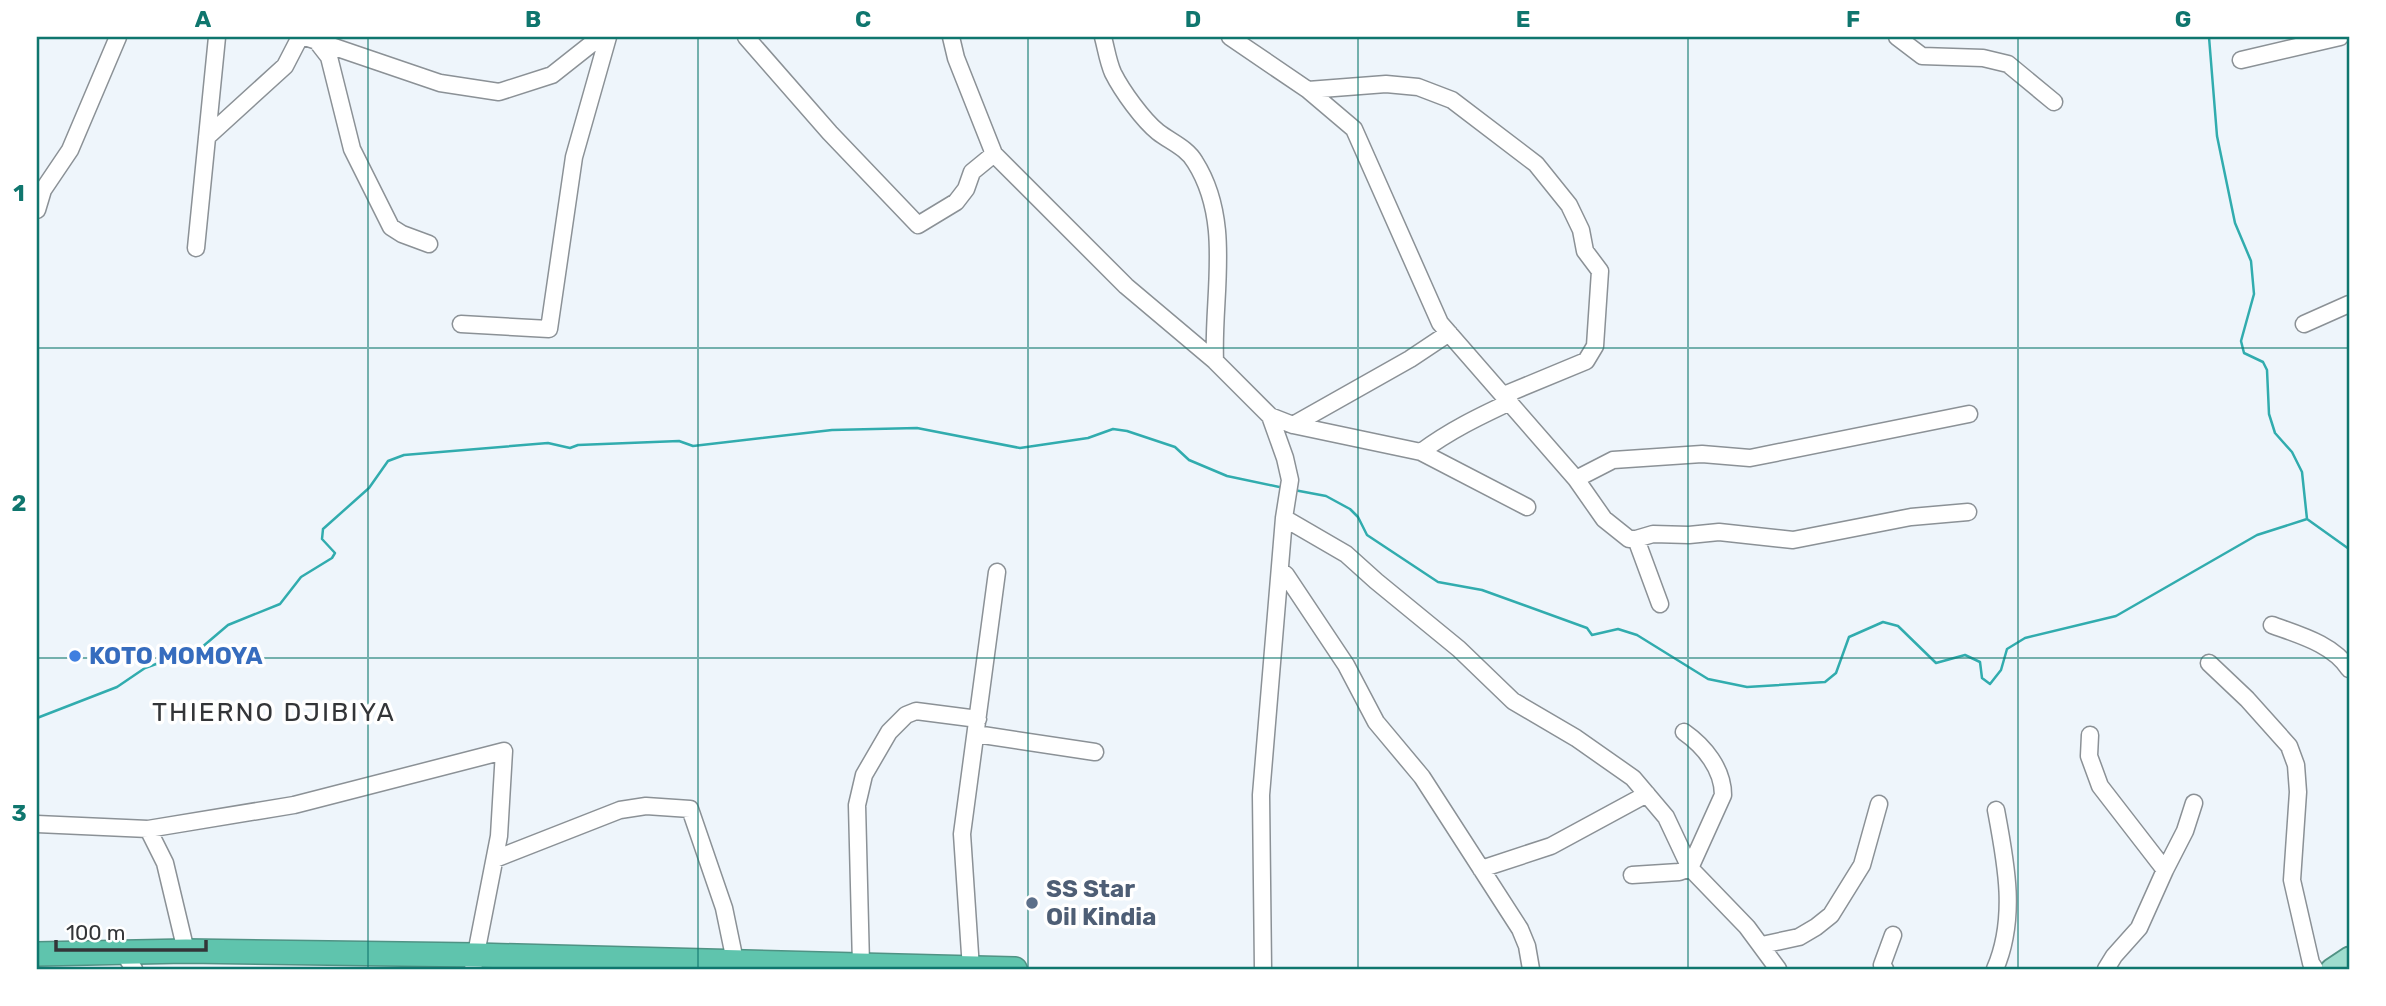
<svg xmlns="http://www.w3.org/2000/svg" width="2386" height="1006" viewBox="0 0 2386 1006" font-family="Rubik,sans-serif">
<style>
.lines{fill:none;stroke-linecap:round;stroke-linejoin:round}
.stream{stroke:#31acae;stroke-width:2.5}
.minor-casing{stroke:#8b9196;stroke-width:19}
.major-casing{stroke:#509284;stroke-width:23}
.highway-casing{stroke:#509284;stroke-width:26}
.minor{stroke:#fff;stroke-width:16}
.major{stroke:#9fdcce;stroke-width:19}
.highway{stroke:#5fc4ad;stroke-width:23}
.grid{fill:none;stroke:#0f766e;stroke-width:2;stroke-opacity:0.55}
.shop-dot{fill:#3f7fe0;stroke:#fff;stroke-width:2.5}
.service-dot{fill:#5c6f8a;stroke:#fff;stroke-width:2.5}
.labels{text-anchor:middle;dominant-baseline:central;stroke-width:7;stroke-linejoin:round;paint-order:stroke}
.shop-label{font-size:24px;font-weight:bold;fill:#366cbe;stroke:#fff;text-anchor:start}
.service-label{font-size:24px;font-weight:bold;fill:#4e5e75;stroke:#fff;text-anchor:start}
.neighbourhood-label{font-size:26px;letter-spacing:2px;fill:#333538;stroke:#fff}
.neatline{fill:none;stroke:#0f766e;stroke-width:2.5}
.grid-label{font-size:23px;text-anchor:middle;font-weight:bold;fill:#0f766e}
</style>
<rect width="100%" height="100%" fill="#eef5fb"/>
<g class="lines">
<path class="stream" d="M2209 37 2217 136 2235 223 2251 261 2254 294 2241 341 2244 353 2263 362 2267 370 2269 414 2275 433 2292 452 2302 472 2307 519 2349 549
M1294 490 1326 496 1350 509 1358 517 1367 535 1438 582 1482 590 1587 628 1592 635 1618 629 1637 635 1708 679 1747 687 1825 682 1836 673 1849 637 1883 622 1898 626 1936 663 1965 655 1980 662 1982 678 1990 684 2001 670 2007 649 2025 638 2116 616 2257 535 2307 519
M37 718 117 687 145 668 201 648 228 625 280 604 301 577 332 558 335 553 322 539 323 529 369 488 388 461 404 455 548 443 570 448 578 445 679 441 693 446 832 430 917 428 1020 448 1088 438 1113 429 1127 431 1175 447 1189 460 1227 476 1284 488"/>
<g class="minor-casing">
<path id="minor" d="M305 37 440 83 499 92 552 75 595 41 606 44
M746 37 830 133 918 225 956 202 966 189 972 172 994 154
M951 37 956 58 994 154 1126 286 1215 361 1270 416 1285 458 1290 480 1284 518 1261 795 1263 969
M1103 37C1106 48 1108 62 1113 73 1122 91 1143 120 1158 132 1171 142 1187 148 1195 162 1233 222 1212 295 1215 361
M1230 37 1308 90 1354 129 1440 323 1576 479 1604 519 1629 539H1636L1653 534 1689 535 1719 532 1793 540 1911 517 1968 512
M1897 37 1922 56 1983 58 2008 64 2054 102
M315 39 329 57 352 149 391 227 402 234 429 244
M2241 60 2340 37
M1308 90 1386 84 1418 87 1452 100 1536 164 1569 205 1581 230 1585 251 1600 271 1595 346 1586 361 1504 395
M207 137 285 66 300 37
M37 210 43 190 70 150 118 37
M196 248 217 37
M461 324 549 329 574 157 608 37
M2304 324 2349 304
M1270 416 1293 425 1421 452C1449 431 1478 417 1510 402
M1293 425 1410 359 1449 333
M1421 452 1527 507
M1576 479 1613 460 1702 454 1750 458 1969 414
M1284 518 1346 554 1376 581 1459 649 1513 701 1576 738 1633 778 1666 817 1690 868 1679 872 1632 875
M1636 539 1660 604
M1280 570 1286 575 1346 665 1376 722 1422 777 1520 929 1527 946 1531 969
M2272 625C2299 635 2333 644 2349 669
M2209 663 2247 699 2289 746 2296 765 2298 792 2292 880 2311 963 2315 969
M1684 732C1704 746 1723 769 1723 795L1690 868 1747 927 1778 969
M976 734 1095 752
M2090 735 2089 756 2100 786 2165 870
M37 824 148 829 294 805 504 751 499 836 473 969
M148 829 165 863 186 951
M495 859 620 810 646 806 690 809 724 908 735 961
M1481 869 1551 846 1647 794
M1762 945 1799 937 1816 927 1831 915 1862 865 1879 804
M123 952 134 969
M861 965 857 805 864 775 889 732 906 715 916 711 978 719
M971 969 962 834 997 572
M1885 969 1882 965 1893 935
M1995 969C2017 918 2006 863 1996 810
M2106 969 2114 956 2139 928 2165 870 2185 831 2194 803"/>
</g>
<g class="major-casing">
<path id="major" d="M2331 969 2349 957"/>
</g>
<g class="highway-casing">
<path id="highway" d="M37 954 186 951 476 955 1015 969"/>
</g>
<use href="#minor" class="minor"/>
<use href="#major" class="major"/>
<use href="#highway" class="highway"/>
</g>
<path class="grid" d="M368 37V969M698 37V969M1028 37V969M1358 37V969M1688 37V969M2018 37V969M37 348H2349M37 658H2349"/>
<circle class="shop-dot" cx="75" cy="656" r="7"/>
<circle class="service-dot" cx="1032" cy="903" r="7"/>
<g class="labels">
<g class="shop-label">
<text x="89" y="656">KOTO MOMOYA</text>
</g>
<g class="service-label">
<text x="1046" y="889">SS Star<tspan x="1046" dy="28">Oil Kindia</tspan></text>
</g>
<g class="neighbourhood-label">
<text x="274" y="712">THIERNO DJIBIYA</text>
</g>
</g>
<rect width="2386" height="1006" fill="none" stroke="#ffffff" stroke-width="77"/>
<path d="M56 940v10h150v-10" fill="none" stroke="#333538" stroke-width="3.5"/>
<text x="66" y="940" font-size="21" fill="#333538" stroke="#ffffff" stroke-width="5" paint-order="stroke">100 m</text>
<rect x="38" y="38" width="2310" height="930" class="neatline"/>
<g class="grid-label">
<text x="203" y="27">A</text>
<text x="533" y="27">B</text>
<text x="863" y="27">C</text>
<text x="1193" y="27">D</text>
<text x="1523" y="27">E</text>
<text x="1853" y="27">F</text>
<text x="2183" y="27">G</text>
<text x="19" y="201">1</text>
<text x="19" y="511">2</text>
<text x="19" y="821">3</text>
</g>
</svg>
